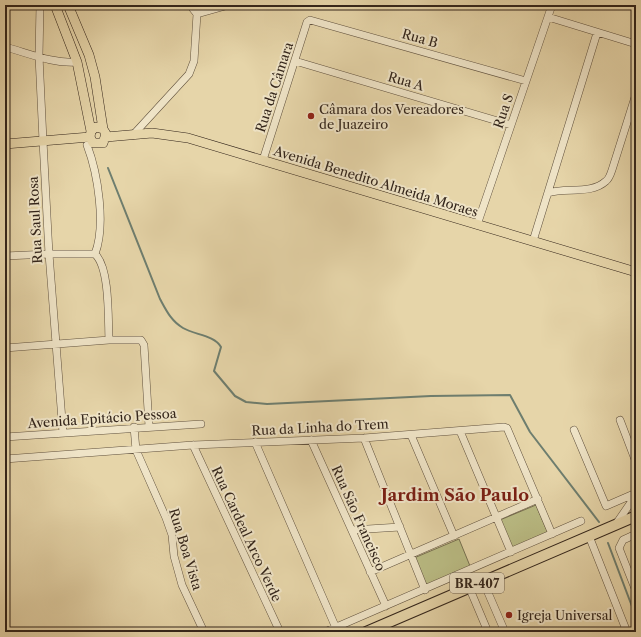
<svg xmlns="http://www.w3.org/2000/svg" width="641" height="637" viewBox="0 0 641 637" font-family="'Libre Caslon Text',serif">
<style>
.green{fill:#babc84;stroke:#767050}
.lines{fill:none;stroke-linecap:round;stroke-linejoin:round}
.stream{stroke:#6e7e6f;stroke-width:2}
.minor-casing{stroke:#60513e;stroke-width:8}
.major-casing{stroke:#33251b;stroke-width:10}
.highway-casing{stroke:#33251b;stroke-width:12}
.minor{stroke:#efe4c7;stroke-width:7}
.major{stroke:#e6d5a9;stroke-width:9}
.highway{stroke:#e6d5a9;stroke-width:10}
.poi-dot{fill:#8f2418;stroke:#efe4c7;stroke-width:1.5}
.labels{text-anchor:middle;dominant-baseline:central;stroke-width:4;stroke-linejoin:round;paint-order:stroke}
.shield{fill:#efe4c7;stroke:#6b5e4f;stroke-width:1}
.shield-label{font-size:12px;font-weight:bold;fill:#33251b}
.street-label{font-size:13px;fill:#33251b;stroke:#efe4c7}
.poi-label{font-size:13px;fill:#33251b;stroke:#efe4c7;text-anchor:start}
.district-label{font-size:17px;font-weight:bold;fill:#7a1f14;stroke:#efe4c7}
</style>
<rect width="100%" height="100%" fill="#e6d5a9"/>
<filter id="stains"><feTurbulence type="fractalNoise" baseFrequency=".005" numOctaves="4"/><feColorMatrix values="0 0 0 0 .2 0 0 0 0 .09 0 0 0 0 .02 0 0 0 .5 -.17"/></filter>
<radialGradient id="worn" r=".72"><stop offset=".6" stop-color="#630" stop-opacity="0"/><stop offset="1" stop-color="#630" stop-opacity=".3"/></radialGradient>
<path class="green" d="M536 505 548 533 512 548 500 520Z
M459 539 470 566 426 586 414 558Z"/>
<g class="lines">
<path class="stream" d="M108 168 160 299C166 310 171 321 183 328 195 335 214 335 221 347L214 371 235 396 246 402 267 404 431 396 510 395 530 432 599 522
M608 543 636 617"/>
<g class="minor-casing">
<path id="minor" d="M40 5 39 56 43 141 49 254 63 433
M190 5 197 14
M548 17 636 44
M5 47C28 53 53 64 77 62
M295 61 511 125
M133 135 189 74 194 61 197 14 229 5
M87 145C98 174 106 225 95 254 110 268 108 319 109 340
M263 160 307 22 310 20 526 81
M548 193C566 187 591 195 606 181 609 179 611 173 612 170L636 94
M477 225 552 5
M533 241 597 33
M5 256 49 254H95
M5 348 109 340H141L144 345 149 426
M620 420 636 462
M134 427 136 450 166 518 172 535 174 556 182 585 204 632
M574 430 606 506 636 493
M460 431 511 552
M411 435 454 536
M5 437 201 424
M364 438 425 590
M311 440 386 606
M255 442 336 628
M193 445 280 632
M5 459 193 445 364 438 504 427 507 428 552 534
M616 524 636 495
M352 530 400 527
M636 534 623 540 619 548 636 591
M589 536 627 632
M370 572 538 499
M483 581 505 632
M469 587 488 632
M325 632 581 521"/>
</g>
<g class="major-casing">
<path id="major" d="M55 5 77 62 91 131
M68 5 89 55 95 77 103 129 106 134 103 143H93L90 137 91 131 96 127 103 129
M106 137 152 133 188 138 636 272
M5 144 90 137"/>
</g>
<g class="highway-casing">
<path id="highway" d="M366 632 636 516"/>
</g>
<use href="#minor" class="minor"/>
<use href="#major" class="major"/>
<use href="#highway" class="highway"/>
</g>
<g class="poi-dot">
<circle cx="311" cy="116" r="4"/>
<circle cx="509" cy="615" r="4"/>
</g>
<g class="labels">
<rect class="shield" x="450" y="573" width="54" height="20" rx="3"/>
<g class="shield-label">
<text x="477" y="583">BR-407</text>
</g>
<g class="street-label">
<text transform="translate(420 38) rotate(16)">Rua B</text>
<text transform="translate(406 81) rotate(16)">Rua A</text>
<text transform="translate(274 87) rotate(-72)">Rua da Câmara</text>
<text transform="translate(503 111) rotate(-71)">Rua S</text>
<text transform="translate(376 181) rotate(17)">Avenida Benedito Almeida Moraes</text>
<text transform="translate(35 220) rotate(-93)">Rua Saul Rosa</text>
<text transform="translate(102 418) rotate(-4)">Avenida Epitácio Pessoa</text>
<text transform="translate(320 427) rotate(-3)">Rua da Linha do Trem</text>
<text transform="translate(359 518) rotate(66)">Rua São Francisco</text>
<text transform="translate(247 534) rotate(65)">Rua Cardeal Arco Verde</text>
<text transform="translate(186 549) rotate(73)">Rua Boa Vista</text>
</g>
<g class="poi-label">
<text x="319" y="109">Câmara dos Vereadores<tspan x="319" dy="15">de Juazeiro</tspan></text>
<text x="517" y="615">Igreja Universal</text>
</g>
<g class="district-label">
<text x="455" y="495">Jardim São Paulo</text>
</g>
</g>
<rect width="641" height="637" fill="none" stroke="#e6d5a9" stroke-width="20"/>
<rect x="6" y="6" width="629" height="625" fill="none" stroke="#33251b" stroke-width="2"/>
<rect x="10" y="10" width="621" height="617" fill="none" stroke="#33251b"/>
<rect width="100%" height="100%" filter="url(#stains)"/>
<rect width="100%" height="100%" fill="url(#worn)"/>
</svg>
